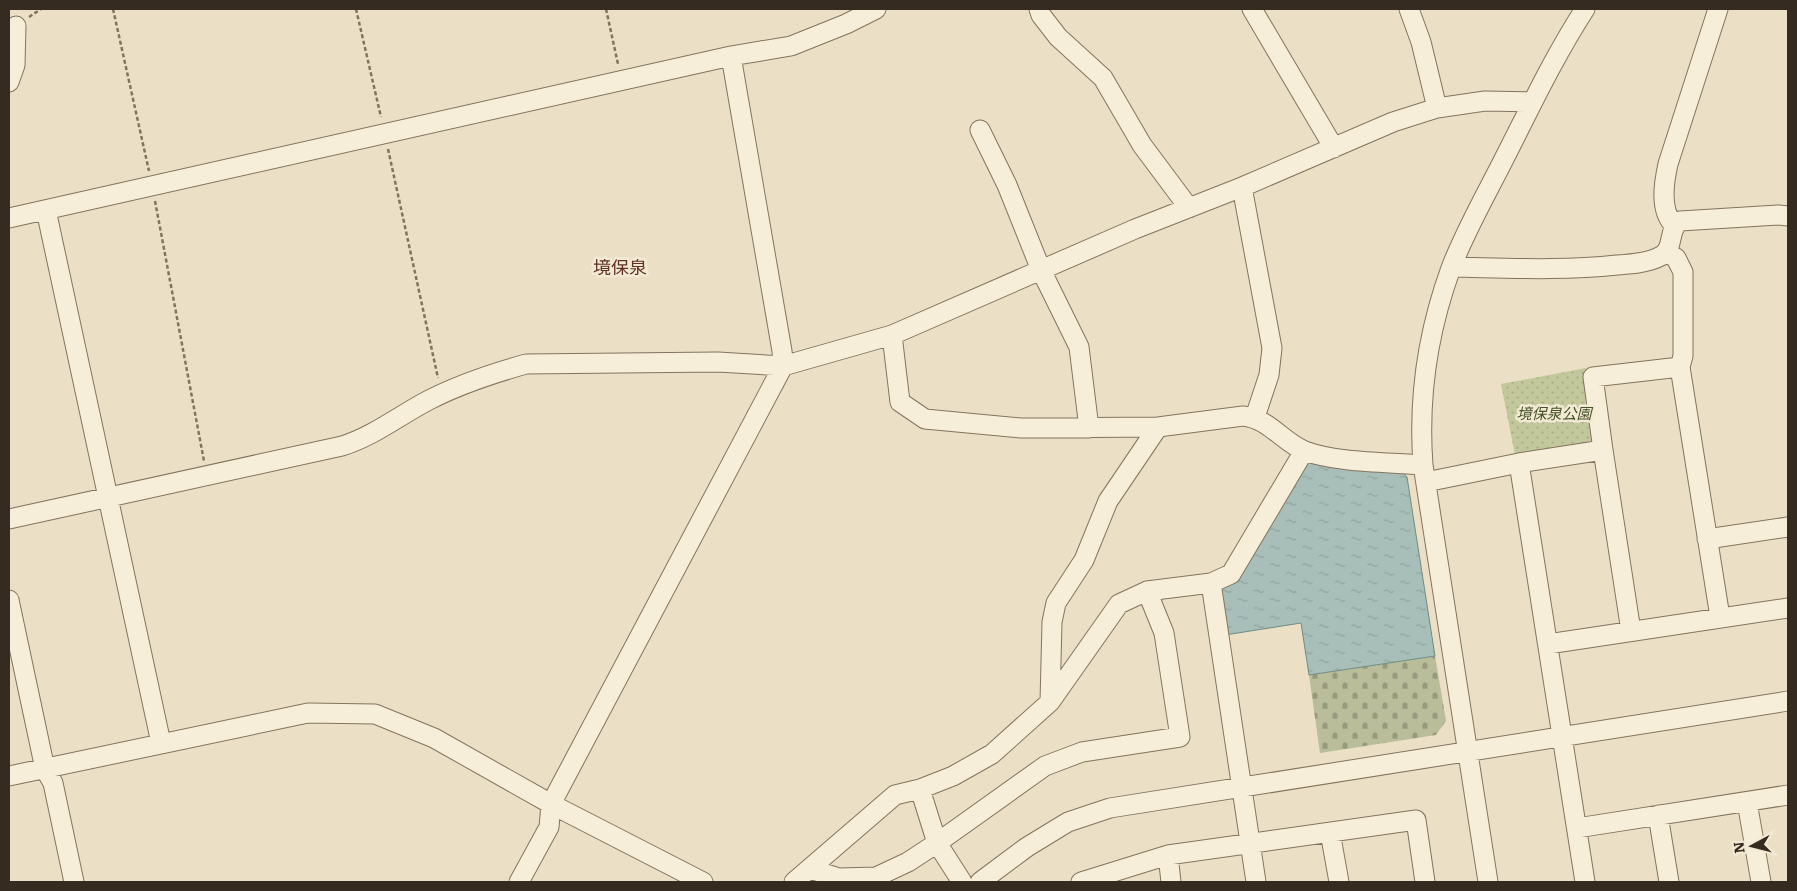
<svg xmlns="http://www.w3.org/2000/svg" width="1797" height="891" viewBox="0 0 1797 891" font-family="Literata,'Noto Sans JP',serif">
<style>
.cemetery{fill:url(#cemetery-stones)}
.park{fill:url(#park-dots)}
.water{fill:url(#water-ripples);stroke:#6f8c85}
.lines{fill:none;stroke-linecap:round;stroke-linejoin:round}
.minor-casing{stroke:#84735d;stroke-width:21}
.path{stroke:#84735d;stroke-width:2.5;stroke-dasharray:4 2.5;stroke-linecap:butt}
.minor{stroke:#f6eed9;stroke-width:19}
.labels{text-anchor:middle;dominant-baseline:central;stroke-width:5;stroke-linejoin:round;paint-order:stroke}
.park-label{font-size:15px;font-style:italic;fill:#465128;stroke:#f3ead5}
.quarter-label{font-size:18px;fill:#5f3023;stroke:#f3ead5}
</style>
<defs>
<pattern id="cemetery-stones" width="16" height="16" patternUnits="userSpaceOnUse" patternTransform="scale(1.25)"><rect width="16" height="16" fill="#b9bd99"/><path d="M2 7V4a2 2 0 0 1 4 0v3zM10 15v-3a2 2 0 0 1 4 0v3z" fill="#979a7c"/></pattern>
<pattern id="park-dots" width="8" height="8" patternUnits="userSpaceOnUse" patternTransform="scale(1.25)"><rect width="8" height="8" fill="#c2c89b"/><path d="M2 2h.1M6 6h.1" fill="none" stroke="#a7ac85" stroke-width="1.8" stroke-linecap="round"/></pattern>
<pattern id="water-ripples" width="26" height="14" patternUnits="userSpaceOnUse" patternTransform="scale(1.25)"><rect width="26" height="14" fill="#a7bfb8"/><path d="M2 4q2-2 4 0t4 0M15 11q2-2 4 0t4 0" fill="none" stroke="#90a49e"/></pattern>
</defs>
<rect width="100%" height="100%" fill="#ebe0c6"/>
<path class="cemetery" d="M1435 656 1446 721 1436 735 1320 753 1309 675Z"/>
<path class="park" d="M1586 368 1596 437 1591 445 1515 455 1501 384Z"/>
<path class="water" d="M1310 460 1400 469 1407 477 1435 656 1309 675 1301 623 1225 635 1220 594 1224 585 1235 583 1302 468Z"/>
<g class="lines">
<g class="minor-casing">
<path id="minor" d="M1039 9 1041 15 1058 37 1103 78 1142 145 1189 208
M1252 9 1334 148
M1409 9 1421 42 1437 108
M9 82 15 65 16 26
M980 130 1007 185 1041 270 1079 347 1089 428
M1242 187 1272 348 1269 375 1255 417
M46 210 161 743
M9 218 731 56 791 46 846 24 876 9
M1674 225C1659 210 1664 182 1668 164L1718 9
M1667 253 1676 258 1683 272V356L1680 367
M1452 267C1507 268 1562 271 1617 265 1631 264 1648 263 1661 256 1675 249 1667 230 1680 221L1778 215 1788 216
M892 335 900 402 925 419 1021 428 1158 427 1243 416C1270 419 1282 442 1305 451 1337 463 1389 462 1423 465
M1603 450 1631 631
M1519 463 1585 882
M1426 482 1519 463 1603 450 1593 377 1680 367 1720 617
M9 519 342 446C374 436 400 415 429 400 460 384 494 373 526 364L718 362 783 366 892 335 1135 229 1242 187 1393 122 1437 108 1485 101 1532 102
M1707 539 1788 527
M1211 583 1256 882
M9 600 45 769 53 783 74 882
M1548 644 1788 608
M1050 702 1052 622 1056 603 1084 560 1108 501 1158 427
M9 776 308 713 375 714 434 738 551 804 703 882
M920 789 937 843 962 882
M1747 802 1761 882
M1658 815 1669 882
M1577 828 1788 795
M1330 832 1339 882
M1168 855 1171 882
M810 869 839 878 876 877 908 862 937 843 1045 766 1082 752 1180 737 1164 633 1147 591
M519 882 549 827 551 804 783 366 782 351 731 56
M794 882 895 795 920 789 953 776 992 754 1050 702 1119 604 1147 591 1211 583 1231 574 1304 451
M980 882 1027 847 1068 822 1110 808 1788 701
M1081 882 1168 855 1416 820 1425 882
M1488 882 1423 465C1418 398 1428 331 1451 268 1466 229 1487 193 1506 155 1531 106 1555 55 1585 9"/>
</g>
<path class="path" d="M113 9 149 171
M356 9 381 117
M606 9 618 64
M29 17 41 9
M388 149 438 378
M155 201 204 461"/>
<use href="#minor" class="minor"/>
</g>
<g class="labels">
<g class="park-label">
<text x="1554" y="412">境保泉公園</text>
</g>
<g class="quarter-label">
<text x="620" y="266">境保泉</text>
</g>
</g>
<rect width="1797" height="891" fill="none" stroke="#362b20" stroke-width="20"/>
<g transform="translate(1752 846) rotate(263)" stroke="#f3ead5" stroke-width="4" paint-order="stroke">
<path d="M0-4L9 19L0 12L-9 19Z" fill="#362b20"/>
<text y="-8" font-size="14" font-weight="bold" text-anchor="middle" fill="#362b20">N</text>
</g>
</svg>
